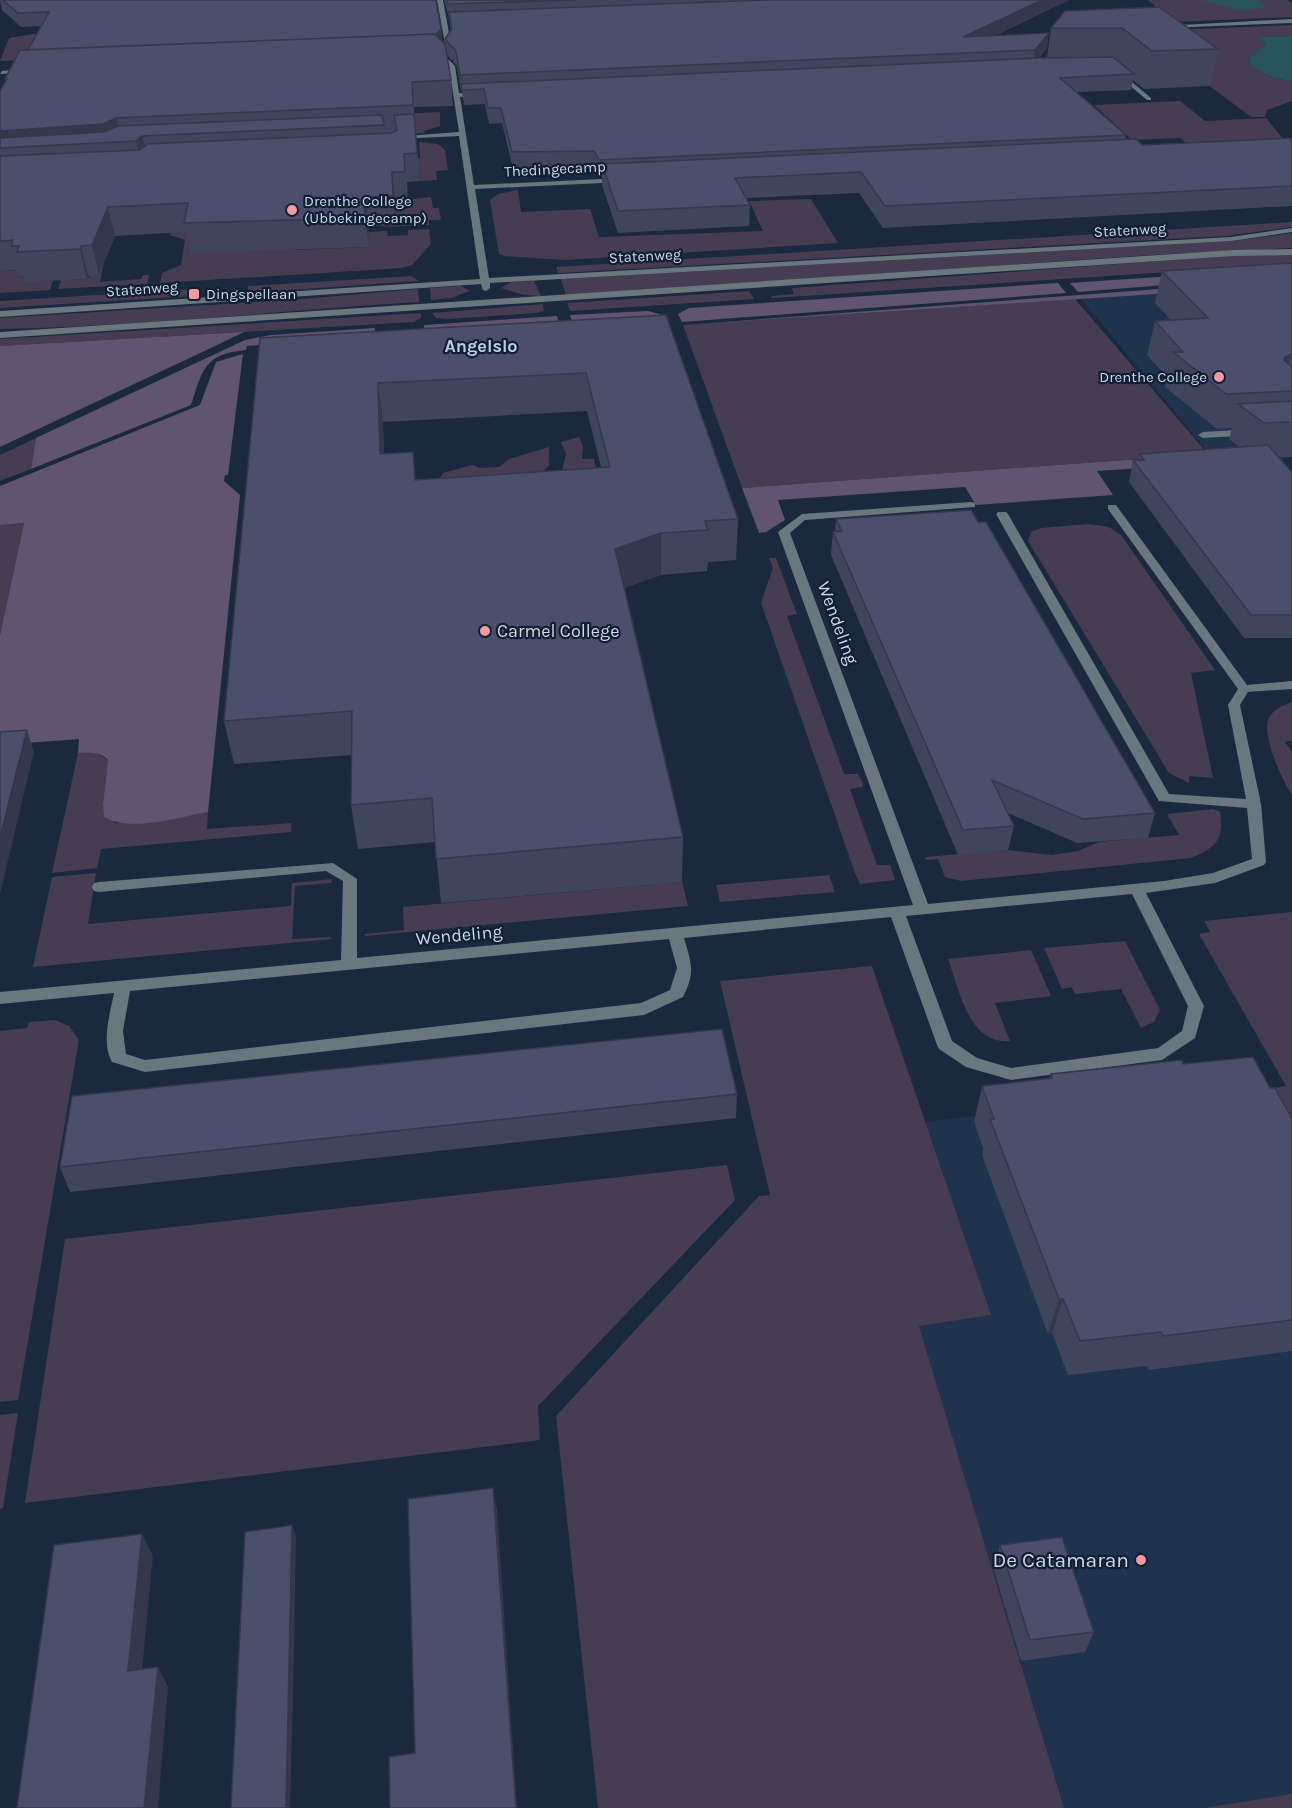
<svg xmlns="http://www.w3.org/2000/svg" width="1292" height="1808" viewBox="0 0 1292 1808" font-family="Karla,sans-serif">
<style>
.built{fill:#20334e}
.green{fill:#463d52}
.forest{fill:#615471}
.water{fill:#28535b}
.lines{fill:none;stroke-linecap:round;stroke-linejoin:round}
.minor{fill:#6a777f;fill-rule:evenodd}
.wall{fill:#41445d;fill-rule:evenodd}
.shaded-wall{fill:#35374c}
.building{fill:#4c4f6c;stroke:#35374c;stroke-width:1.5;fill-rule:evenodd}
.poi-dot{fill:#f49aa1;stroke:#111f34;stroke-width:2}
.labels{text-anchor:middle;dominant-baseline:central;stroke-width:4.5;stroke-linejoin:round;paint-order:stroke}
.far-street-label{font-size:15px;fill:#cfd9e7;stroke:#111f34}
.far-poi-label{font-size:15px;fill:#cfd9e7;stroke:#111f34;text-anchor:start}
.far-quarter-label{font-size:18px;font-weight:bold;fill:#baceea;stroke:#111f34}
.street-label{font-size:18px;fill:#cfd9e7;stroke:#111f34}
.poi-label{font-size:18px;fill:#cfd9e7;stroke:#111f34;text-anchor:start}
.near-poi-label{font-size:21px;fill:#cfd9e7;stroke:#111f34;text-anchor:end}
</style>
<rect width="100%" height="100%" fill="#1a293e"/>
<path class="built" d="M1292 279V458L1217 463 1078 295Z
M1249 1084 1273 1088 1292 1121V1794L1203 1808H1064L919 1326 990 1315 925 1122Z"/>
<path class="green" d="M1148 0H1287L1292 3V17L1174 22Z
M1292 25V36L1259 37 1266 43 1248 60C1256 75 1277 78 1292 82V101L1267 110 1265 117H1251L1152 43 1107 33Z
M40 33 28 60 0 61 9 38Z
M1180 101 1205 121 1266 118 1284 140 1198 152 1180 138 1132 140 1094 105Z
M440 112V126L424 131 425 133 377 136 339 117Z
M419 142 438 144 445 150 448 170 436 171 437 180 420 181 419 168 402 159 420 158Z
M518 190 521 212 590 209 599 237 763 231 749 201 811 199 838 243 566 260 504 256 499 254 490 200 498 194Z
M431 197 433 208H439L441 220H429V225L379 227 396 225 395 201Z
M173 222 199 232 295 245V250L368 247V232L387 231 388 236 408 235V230L429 229 431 244 412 265 401 268 160 283 162 273 181 265 185 240 170 235Z
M1292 222V227L1225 236 558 273 556 267Z
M1292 233V248L1166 254 587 294 566 296 561 279 1232 241Z
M1256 254H1292V264L772 298 771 296 794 294 792 288Z
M104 262 100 282 141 279 143 275H149L147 284 58 289 61 280 87 279Z
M21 270 19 276 53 281 50 290 0 293V271Z
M411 276 419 281 248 293V286Z
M534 281 541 296 524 295 501 288 511 282Z
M461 286 470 291 451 298 431 300 430 288Z
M193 289 192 296 0 308V301Z
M418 289 419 302C279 311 140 326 0 329V318L302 299Z
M749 291 754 299 570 311 567 303Z
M1075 299 1208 454 742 488 683 325Z
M543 304 544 311 536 313 448 319 436 318 432 313Z
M421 313V318L414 322 0 346V339Z
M579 437 583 447 582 459H594L601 496 562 470 566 454 561 442Z
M36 438 31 469 0 481V455Z
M549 447V466L542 472 439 480 443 473 472 465 480 468 499 467 509 459Z
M24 523 0 635V525Z
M1089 524 1109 527 1121 535 1215 670 1191 673 1213 778 1189 776V783L1169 773 1028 541 1031 532 1041 528Z
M769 558H776L797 614 787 616 844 774H858L863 784 862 787 850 789 877 865H890L895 880 860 884 855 873 761 603 773 568Z
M1292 702V741L1285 742 1292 752V795C1282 780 1261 735 1269 718 1272 710 1284 705 1292 702Z
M94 752 108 760 103 804 115 823H137L208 812 207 829 291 823V832L101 849 97 868 52 873 78 753Z
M1213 809 1220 812C1225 840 1214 849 1191 858L961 881 945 877 938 859 926 860 925 857 1008 850 1052 855 1078 851 1099 842 1179 835 1167 814Z
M96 873 88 924 291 906 292 883 332 879 331 883 295 886 292 939 331 937V939L33 967 52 877Z
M829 875 835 892 720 902 716 885Z
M680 882H682L688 906 365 936 364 934 404 930 403 907Z
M1292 912V1121L1274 1088 1286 1086 1199 934 1210 932 1204 921Z
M1125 941 1160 1010 1154 1022 1141 1028 1121 989 1075 994 1071 987 1062 989 1044 948Z
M1031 950 1051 996 995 1003 1010 1041C968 1045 959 988 948 959Z
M872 966 991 1315 919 1326 1064 1808H598L556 1416 759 1196 770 1195 720 981Z
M55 1020 69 1026 79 1040 18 1400 0 1402V1031L27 1028 29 1022Z
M727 1165 735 1200 538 1406 540 1440 25 1503 65 1239Z
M18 1413 3 1508 0 1509V1415Z
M1292 1794V1808H1203Z"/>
<path class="forest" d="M1292 268 1202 282 1078 292 1070 283Z
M1292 279V285L683 325Z
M1058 283 1066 293 682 322 678 314 689 308Z
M648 311 663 315 575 330 570 315Z
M557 316 561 331 425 339 424 325Z
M375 328 374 337 247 346 246 350C204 354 203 369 191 405L31 469 36 438 245 340 271 335Z
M244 332 213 347 0 447V346Z
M243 354 228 475H225L224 481 240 495 208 812C178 817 132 833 104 817L103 804 108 760C99 751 90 753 78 753L79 739 0 745V635L24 523 0 525V486L200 405 216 362Z
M1208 454 1215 463 1097 471 1113 495 976 505 965 487 778 500 785 520 766 532 759 533 742 488Z"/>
<path class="water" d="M1200 0H1257L1268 8 1239 10Z
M1292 36V82C1277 78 1256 75 1248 60L1266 43 1257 37Z"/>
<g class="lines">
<path class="minor" d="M437 0H443L451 44 443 54 455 66 459 93 485 94 460 97 474 185 623 178 627 180 623 182 475 189 489 278 1231 237 1292 228V232L1231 241 490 283V288L486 291 483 290 481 284 0 317V311L480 279 459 136 397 139 393 137 459 132 449 67 436 54 445 44Z
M1292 19V23L1166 28 1163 26Z
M28 69 30 72 0 74 2 71Z
M1116 72H1120L1151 98V100H1147L1116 74Z
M1292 249V255L1234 256 0 338V332L1234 250Z
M1292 427V433L1203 438 1198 435 1203 432Z
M971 502 975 503V507L805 520 790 533 928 904 1164 881 1213 873 1252 859 1247 808 1159 801 996 514 998 512H1006L1008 514 1169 794 1246 799 1228 705 1238 689 1108 509V505H1116L1247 685 1292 681V689L1248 692 1240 705 1261 804 1266 862 1264 865 1215 883 1146 893 1204 1006 1195 1038 1162 1060 1011 1080 966 1067 939 1049 937 1045 891 917 684 938C691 962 696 972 683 997L644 1015 145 1072 112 1062C101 1042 110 1014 114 993L0 1004V992L341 960 343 881 326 871 99 892 94 891 92 887 94 883 99 882 333 863 357 879V958L913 905 778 532 802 514ZM1132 894 1188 1006 1182 1031 1158 1048 1011 1068 977 1058 952 1041 906 916ZM669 939 677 968 670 990 641 1003 145 1060 126 1054 123 1031 130 991Z"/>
</g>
<path class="wall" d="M0 0H436L441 29 442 41 445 47V39L451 31 449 18 444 0H1069L994 36 1047 48 1038 58H1047L1051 28 1065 11 1218 49 1210 86 1144 89 1133 80 1131 90 1077 92 1126 135 1125 140 1142 145 1292 138V206L883 228 859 193 747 198 750 205 749 226 618 233 602 185V177H600L594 167 513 169 502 123 489 124 485 104 464 105 462 91H461L457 66 447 55 451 80 453 106 414 107 420 181 407 182 408 200 395 201 396 225 368 226 369 247 190 253 186 232 115 236 99 275 88 276 87 279 25 282 23 276H19L17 270 0 271V91L5 83V79L28 50 41 26 21 27 2 10Z
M1292 263V457H1279L1292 472V638H1244L1129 482 1133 460H1138L1140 454 1239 447 1229 439 1232 428 1217 429 1165 387 1167 377 1147 355 1155 321 1171 320 1155 303 1162 271Z
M666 315 738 519 736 560 708 562 707 571 661 575 624 588 683 837 682 882 441 903 435 842 358 849 351 805V755L234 764 224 721 260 338ZM587 411 601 467 416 480 384 454 383 422Z
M836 519 1155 813 1148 838 1077 843 1008 813 1014 826 1008 850 958 855 831 555 833 532H835Z
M1183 1064 1270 1088 1292 1119V1351L1149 1370 1147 1366 1068 1375 1052 1333 1048 1334 982 1155 983 1148 974 1122 982 1086 1049 1079 1051 1074Z
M737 1094 736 1118 70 1192 60 1167Z
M1000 1545 1094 1632 1085 1652 1021 1661 993 1567Z"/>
<path class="shaded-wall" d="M1042 0H1069L961 51 963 37Z
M441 29 443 43 435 35Z
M1049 33 1047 48 1033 65 1035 50Z
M116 118 121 142 0 148V131Z
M142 136 148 163 142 169 136 141Z
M392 172 395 201 396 225 393 196Z
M365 197 368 226 369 247 365 218Z
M108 207 115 236 99 275 92 245Z
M81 246 88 276 87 279 80 249Z
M1291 354 1281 388 1285 357Z
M378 383 383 422 385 494 380 454Z
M661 533V575L616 590 615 549Z
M27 730 34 752 0 894V837Z
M1059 1299H1063L1052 1333 1048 1334Z
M493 1488 497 1510 517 1808H516Z
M292 1525 296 1536 294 1658 290 1808H286Z
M142 1534 153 1556 140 1691 128 1671Z
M158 1667 168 1687 158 1808H144Z"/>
<path class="building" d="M3 0H436L441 29 435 35 434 34 28 50 49 12 18 13Z
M447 0H576L448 4Z
M766 0H1042L963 37 1049 33 1035 50 460 75 456 51 445 39 452 29 449 12Z
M1159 7 1218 49 1152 51 1122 28H1051L1065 11Z
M434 34 445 44 451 80 412 82 413 105 116 118 103 124 0 131V91L7 79H5L20 50Z
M1113 57 1134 74 1060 78 1126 135 599 160 594 151 512 152 501 108H488L484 89 462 90 461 84 1038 58Z
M414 114 417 153 404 154 405 172H392L393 196 365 197V218L184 223 188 203 108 207 92 245 81 246 80 249 17 252 19 246H11L13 240 0 241V156L140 150 147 144 391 133 397 130 394 115Z
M382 115 384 125 142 136 136 141 0 148V138L104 132 118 126Z
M1292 138V186L885 206 861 172 735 178 750 205 618 211 602 164 1136 139 1142 145Z
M1292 263V354L1285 357 1284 360 1292 367V391L1226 394 1173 352H1183L1155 321 1208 318 1162 271Z
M666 315 738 519 705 521 708 530 661 533 615 549 683 837 436 859 432 798 351 805 352 711 224 721 260 338ZM586 373 610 467 415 480 413 452 380 454 378 383Z
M1292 401V422L1264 423 1238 404Z
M1268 445 1292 472V615H1251L1133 460H1144L1140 454Z
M971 510 978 522H986L1155 813 1083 819 992 780 1014 826 963 830 833 532 842 531 836 519Z
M27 730 0 837V732Z
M722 1029 737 1094 60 1167 72 1096Z
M1253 1057 1270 1088H1275L1292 1119V1320L1163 1336 1161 1332 1080 1341 1063 1299H1059L990 1119H994L982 1086 1052 1078 1051 1074 1182 1060 1183 1064Z
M493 1488 516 1808H390L389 1757 415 1753 408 1499Z
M292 1525 286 1808H231L245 1532Z
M142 1534 128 1671 158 1667 144 1808H17L54 1545Z
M1062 1537 1094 1632 1030 1640 1000 1545Z"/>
<g class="poi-dot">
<circle cx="292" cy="210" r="6"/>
<rect x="188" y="288" width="12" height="12" rx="3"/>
<circle cx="1219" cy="377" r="6"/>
<circle cx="485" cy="631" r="6"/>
<circle cx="1141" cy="1560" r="6"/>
</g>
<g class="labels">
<g class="far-street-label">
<text transform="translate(555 169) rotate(-3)">Thedingecamp</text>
<text transform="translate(1130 230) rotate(-3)">Statenweg</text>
<text transform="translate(645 256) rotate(-3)">Statenweg</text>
<text transform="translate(142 289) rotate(-4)">Statenweg</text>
</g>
<g class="far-poi-label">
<text x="304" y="201">Drenthe College<tspan x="304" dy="17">(Ubbekingecamp)</tspan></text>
<text x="206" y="294">Dingspellaan</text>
<text x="1207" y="377" text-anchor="end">Drenthe College</text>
</g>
<g class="far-quarter-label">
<text x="481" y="346">Angelslo</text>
</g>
<g class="street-label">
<text transform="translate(838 623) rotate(70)">Wendeling</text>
<text transform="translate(459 935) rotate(-5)">Wendeling</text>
</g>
<g class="poi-label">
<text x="497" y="631">Carmel College</text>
</g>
<g class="near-poi-label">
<text x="1129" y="1560">De Catamaran</text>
</g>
</g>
</svg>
